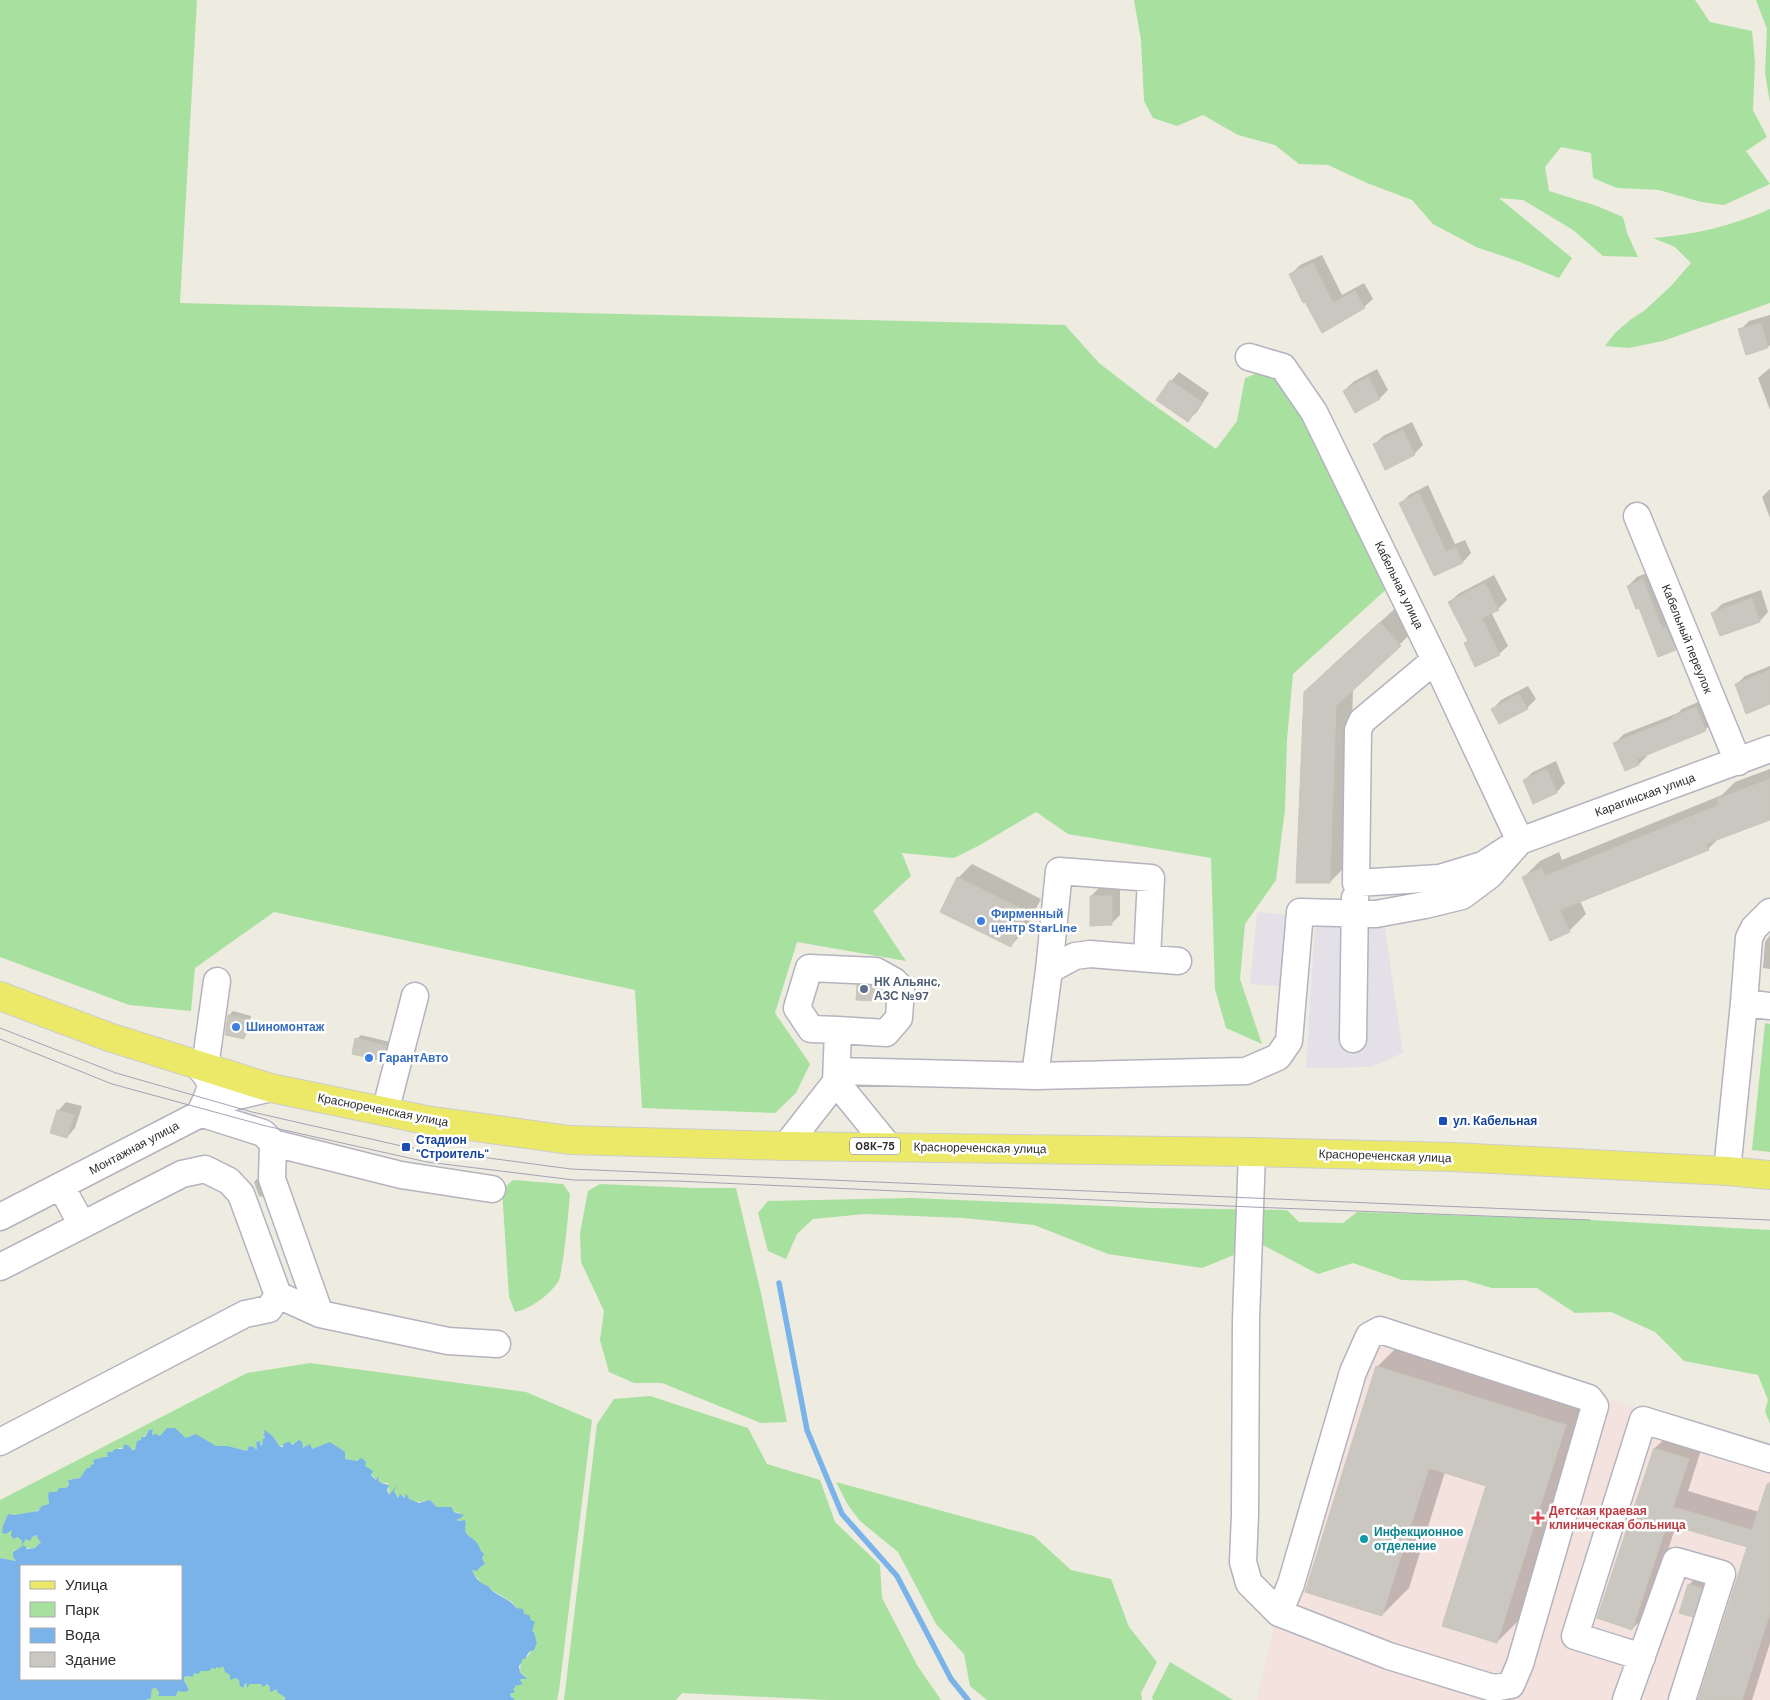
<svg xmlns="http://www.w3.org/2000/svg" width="1770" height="1700" viewBox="0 0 1770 1700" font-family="'DM Sans',sans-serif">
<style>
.industrial{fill:#e3e0e7}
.medical{fill:#f3e2de}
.green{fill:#a8e19f}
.water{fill:#79b3ea;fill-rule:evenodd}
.shadow{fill:#0003}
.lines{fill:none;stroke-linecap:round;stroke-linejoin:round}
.stream{stroke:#79b3ea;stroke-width:5.5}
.building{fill:#c9c7bf;stroke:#c9c7b9}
.minor-casing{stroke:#b4b3bf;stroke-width:29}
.major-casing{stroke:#cdcdcd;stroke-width:30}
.minor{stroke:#fff;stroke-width:26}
.major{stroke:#ebe967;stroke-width:28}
.tram{stroke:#a4a3b6;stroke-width:1}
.shop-dot{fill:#3f7fe0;stroke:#fff;stroke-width:2}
.service-dot{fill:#5c6f8a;stroke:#fff;stroke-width:2}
.transit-dot{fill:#1a4fb4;stroke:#fff;stroke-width:2}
.health-dot{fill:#e0444e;stroke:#fff;stroke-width:2}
.culture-dot{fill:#0f9aa8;stroke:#fff;stroke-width:2}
.labels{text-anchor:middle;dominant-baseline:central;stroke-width:5;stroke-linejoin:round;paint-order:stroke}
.shield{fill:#fff;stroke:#6c6c6c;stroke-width:1}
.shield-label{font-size:11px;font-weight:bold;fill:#2d2d2d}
.street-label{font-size:12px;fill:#2d2d2d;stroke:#fff}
.shop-label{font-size:12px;font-weight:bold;fill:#366cbe;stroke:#fff;text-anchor:start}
.service-label{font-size:12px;font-weight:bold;fill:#4e5e75;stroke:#fff;text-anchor:start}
.transit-label{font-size:12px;font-weight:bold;fill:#164399;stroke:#fff;text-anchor:start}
.health-label{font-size:12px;font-weight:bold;fill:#be3a42;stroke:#fff;text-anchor:start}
.culture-label{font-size:12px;font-weight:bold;fill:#0d838f;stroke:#fff;text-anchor:start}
</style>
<rect width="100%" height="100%" fill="#eeebe0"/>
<path class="industrial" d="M1257 912 1287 915 1280 986 1250 984Z
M1384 922 1403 1053 1370 1067 1306 1068 1315 925 1348 927Z"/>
<path class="medical" d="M1372 1324 1770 1450V1700H1257L1284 1586Z"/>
<path class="green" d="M0 0H197L180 303 1065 325 1099 363 1147 400 1216 449 1237 421 1245 378 1263 371 1280 377 1311 418 1391 585 1293 674 1287 740 1285 809 1276 880 1245 924 1240 979 1262 1044 1226 1028 1215 989 1211 858 1068 834 1036 812 980 845 954 858 902 853 911 876 873 911 906 961 797 942 775 1013 810 1064 796 1093 775 1113 642 1108 635 990 274 912 195 968 191 1011 129 1005 0 957Z
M1134 0H1695L1710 22 1752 31 1755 62 1753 110 1767 137 1746 151 1770 184 1724 205 1701 202 1659 190 1617 188 1593 178 1591 153 1561 147 1545 167 1549 191 1597 206 1623 217 1627 233 1638 257 1603 256 1573 230 1523 200 1499 198 1572 258 1559 278 1520 262 1476 247 1433 224 1412 200 1367 183 1328 165 1299 164 1275 145 1238 135 1203 115 1177 126 1153 118 1144 101 1141 40Z
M1756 0H1770V103L1765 73 1767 29Z
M1770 209V303L1663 341 1629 348 1605 346 1615 333 1630 320 1644 311 1671 286 1691 263 1675 247 1653 238C1694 235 1732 226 1770 209Z
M1765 1023 1770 1024V1152L1752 1150Z
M513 1180 563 1184 570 1194C569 1207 563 1275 558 1282 549 1295 531 1309 515 1312L509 1297 502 1190Z
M600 1184 694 1188H736L761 1293 787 1422 761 1423 662 1383H634L609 1372 600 1340 604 1311 581 1262 580 1233 588 1191Z
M912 1198 1151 1208 1287 1210 1299 1222 1343 1223 1357 1212 1591 1220 1770 1230V1424L1765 1411 1768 1400 1758 1375 1684 1361 1655 1332 1611 1312 1575 1313 1537 1288H1492L1464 1280 1431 1281 1402 1280 1353 1263 1318 1274 1261 1244 1202 1268 1108 1254 1034 1225 963 1218 865 1214 813 1219 797 1234 786 1259 768 1251 758 1213 768 1201Z
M310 1363 526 1392 592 1420 559 1691 557 1700H514V1698L510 1696 515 1686 521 1683 520 1679 524 1675 520 1672 521 1658 527 1657 537 1643 534 1632 532 1631 531 1620 516 1608 512 1602 481 1584 478 1578 473 1575 472 1570 485 1564 473 1540 467 1536 465 1529 466 1523 465 1520 458 1521 456 1518 460 1513 437 1507 430 1500C419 1504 409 1501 400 1494L399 1499 394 1491 396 1487 389 1496 388 1483H381L378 1480H376L365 1466 358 1461 345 1459 322 1445 318 1448 311 1449 310 1445 303 1448 296 1443 279 1447 278 1443 268 1432 265 1434 262 1446 260 1441 256 1442 257 1449 254 1448 247 1451 228 1446H216L208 1442 186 1438 163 1432 161 1436 152 1435 153 1429 149 1430 135 1450 119 1448 108 1458 93 1461 94 1464 80 1478 68 1480 69 1485 66 1488 48 1497 49 1504C37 1512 23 1517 8 1514L3 1525 12 1530 13 1539 18 1536 22 1541 21 1545 26 1539 37 1535 41 1542 35 1548H21L13 1551 16 1561 0 1558V1500L247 1373Z
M650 1396 748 1428 767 1464 820 1480 835 1522 880 1565 882 1598 917 1665 941 1700H827L682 1693 676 1700H564L597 1424 614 1399Z
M836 1482 1034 1536 1071 1570 1111 1579 1129 1627 1157 1662 1141 1693 1142 1700H987L970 1686 964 1654 936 1624 898 1552 860 1521 848 1505Z
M1170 1662 1233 1700H1153L1152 1697Z
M216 1666H223L235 1678 239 1680 243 1688 244 1683H247V1687L250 1684H267L270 1687 277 1689 286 1698 284 1700H146L151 1698 152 1689 157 1688 159 1692 158 1696H176L178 1691 189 1690 184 1680 185 1676 193 1677 194 1673C203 1669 206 1672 216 1666Z"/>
<path class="water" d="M167 1428H175L186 1438 196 1434 216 1446H228L247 1451 249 1446 252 1447 254 1446V1448L257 1449 256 1442 260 1441 261 1445 262 1446 263 1439 265 1437 263 1434H265L264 1430C270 1432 277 1441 280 1447H283L284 1443 290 1442 292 1445 299 1440 302 1442 303 1448 310 1444 312 1449 330 1442 345 1452V1459L358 1461 360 1458 363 1459 366 1462 365 1466 373 1471 371 1475 376 1480 379 1476 378 1480 381 1483 389 1485 387 1490 389 1495 397 1485 394 1491 398 1498 400 1494 405 1498 406 1493 409 1499 419 1503 430 1500 437 1507H451L454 1512 464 1515 459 1519H457L458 1521 465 1520 466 1523C463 1538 470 1534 477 1543 480 1547 479 1550 484 1554L482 1558 485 1564 480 1567 477 1571 472 1570C474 1577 481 1584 488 1586 494 1596 509 1597 516 1608L523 1609 524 1614 529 1615 531 1620 535 1622 532 1631 534 1632 537 1643 534 1650 529 1652 525 1659H522V1662L519 1666 520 1672 527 1679H520L521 1682 523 1684 515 1686V1688L513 1689 515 1692 510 1694 511 1697 514 1698V1700H284L286 1698 277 1692V1689L270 1692V1687L267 1684 263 1687 261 1684H250L247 1688V1684L245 1683 243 1688 240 1686 239 1680 235 1678 230 1680V1675L225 1672 223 1666 220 1668 216 1667V1669L212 1668 209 1671H200L199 1674 194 1673 193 1677 185 1676 184 1680 189 1690 185 1692 178 1691 176 1696H158L159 1692 156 1688 152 1689 151 1698 146 1700H0V1558L16 1561 13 1557V1552L24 1545 27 1549 35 1548 41 1542 38 1539 37 1535 32 1537 30 1541 26 1539 21 1546 22 1541 18 1537 13 1539 11 1535 12 1530 6 1534 2 1533 3 1525 8 1514 15 1515 38 1511 42 1506 49 1504 48 1496 49 1492H57L59 1488H66L69 1485 68 1480 80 1478 87 1468H90L91 1465 94 1464 93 1460 104 1457H108L107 1452H112L115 1449H123L124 1444 129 1446 132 1450H135L137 1441 141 1440V1437H145L149 1430 153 1429 152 1435 156 1434 160 1436ZM21 1566H181V1679H21Z"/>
<path class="shadow" d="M1322 255 1342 295 1364 283 1373 299 1364 307 1322 331 1291 274 1300 265Z
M1770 315V345L1768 347 1740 330 1749 321Z
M1770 368V410L1758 378Z
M1377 369 1388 390 1380 398 1344 391 1353 382Z
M1179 372 1209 393 1197 412 1188 420 1171 381Z
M1412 422 1423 445 1414 454 1374 445 1383 436Z
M1428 485 1455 544 1465 540 1471 553 1463 562 1435 575 1400 504 1409 495Z
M1770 489V518L1762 497Z
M1652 571 1684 641 1675 649 1640 607 1628 586 1637 577Z
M1494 575 1507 600 1498 609 1491 612 1508 646 1499 654 1465 643 1469 640 1450 602 1458 594Z
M1761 590 1768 612 1760 621 1721 635 1713 613 1722 604Z
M1399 605 1418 627 1353 688 1348 864 1330 882 1323 674Z
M1770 666V703L1736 685 1745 676Z
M1528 686 1536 699 1527 708 1493 709 1501 700Z
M1705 699 1714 721 1705 730 1647 754V756L1639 764 1615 743 1624 734 1678 713 1682 709Z
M1556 761 1565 783 1557 792 1524 780 1533 772Z
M1770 769V819L1719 838 1708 849 1580 901 1586 914 1569 931 1523 878 1540 861 1559 852 1562 860 1722 795 1735 782Z
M972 864 1041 899 1024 932 1011 945 958 878Z
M1100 887H1120V915L1111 924 1091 896Z
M1770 935V969L1763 968 1765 942Z
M872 972 888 986 874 999 858 986Z
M233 1011 251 1016 247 1034 243 1038 229 1015Z
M361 1035 390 1042 386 1056 382 1060 357 1039Z
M66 1102 82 1106 75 1128 67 1137 58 1111Z
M257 1179H261L266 1193 262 1197 259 1196 254 1182Z
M1405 1339 1592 1398 1524 1615 1497 1642 1487 1486 1445 1472 1409 1588 1382 1615 1307 1591 1378 1366Z
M1671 1433 1703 1444 1688 1491 1759 1512 1770 1481V1643L1752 1700H1699L1748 1546 1676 1525 1648 1613 1632 1629 1655 1448Z
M1697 1576 1710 1580 1701 1607 1692 1616 1689 1585Z"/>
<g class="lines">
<path class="stream" d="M779 1283 807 1430 842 1514 897 1576 951 1679 968 1700"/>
</g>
<path class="building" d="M1313 263 1333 303 1355 291 1365 308 1322 333 1305 302 1303 303 1289 274Z
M1761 323 1768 348 1746 355 1738 329Z
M1368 377 1380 399 1355 413 1343 391Z
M1170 380 1202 402 1188 422 1156 400Z
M1403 430 1415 455 1385 470 1373 444Z
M1419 493 1446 552 1456 547 1463 563 1434 576 1399 503Z
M1643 579 1662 628 1666 627 1676 650 1658 657 1639 608 1636 609 1627 586Z
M1485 583 1499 610 1482 618 1500 655 1475 667 1464 643 1468 641 1448 602Z
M1752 598 1760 622 1720 636 1711 613Z
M1380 622 1401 646 1336 706 1330 883H1296L1304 692Z
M1770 670V704L1746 714 1735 684Z
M1519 694 1528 709 1499 724 1491 709Z
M1696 707 1706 731 1637 759 1639 765 1625 771 1613 743 1673 719 1672 717Z
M1547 769 1557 793 1533 804 1523 780Z
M1770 779V820L1706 844 1709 850 1560 910 1570 932 1550 941 1522 877 1542 868 1545 876 1719 805 1717 799Z
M957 877 1028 912 1011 947 940 912Z
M1090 896H1112V925L1090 926Z
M857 985 872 986 875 988V1001L856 1000Z
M228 1015 248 1019 244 1039 225 1035Z
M355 1038 387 1046 383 1061 352 1054Z
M57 1110 74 1115 67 1138 50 1133Z
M1376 1366 1566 1425 1497 1643 1442 1626 1486 1486 1429 1468 1382 1616 1305 1592Z
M1654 1448 1689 1459 1673 1507 1752 1530 1767 1484H1770V1613L1742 1700H1698L1747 1547 1667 1524 1632 1630 1597 1618Z
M1688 1584 1702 1588 1693 1617 1679 1613Z"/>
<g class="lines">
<g class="minor-casing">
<path id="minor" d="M1249 357 1283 367 1314 412 1435 660 1520 841
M1637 516 1738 762
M1435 660 1362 721 1358 730 1356 883 1440 878 1483 865 1520 841 1770 749
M1770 912 1754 928 1749 938 1744 1003 1770 1006
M1049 970 1059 871 1151 878 1147 958
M838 1030 811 1029 797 1008 809 968 876 971 894 981 901 988 899 1018 886 1033 838 1030 836 1082 889 1147
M1353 1039 1355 898
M196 1064C217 1085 211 1088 200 1113L263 1133 273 1143 401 1175 492 1189
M205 1067 217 981
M837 1071 1035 1076 1246 1071 1278 1057 1289 1041 1300 912 1376 914 1425 905 1462 896 1490 875 1520 841
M1035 1076 1049 970 1075 956 1090 954 1178 961
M385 1112 415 996
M273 1143 272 1179 320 1314
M786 1146 836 1082
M1252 1152 1246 1320 1245 1514 1243 1562 1249 1583 1279 1613
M1727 1171 1744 1003
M61 1186 82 1225
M0 1217 233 1097 271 1088
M0 1267 182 1174 205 1169 229 1181 241 1194 278 1295 269 1309 245 1314 0 1442
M278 1295 320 1314 448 1341 497 1344
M1380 1330 1589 1398 1595 1406 1520 1664 1511 1685 1493 1688 1389 1656 1279 1613 1291 1584 1353 1372 1369 1336Z
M1642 1657 1575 1636 1643 1420 1770 1459
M1626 1700 1676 1561 1722 1574 1682 1700"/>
</g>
<g class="major-casing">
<path id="major" d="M0 996 109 1037 271 1088 426 1120 569 1140 786 1146 1252 1152 1453 1157 1727 1171 1770 1175"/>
</g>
<use href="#minor" class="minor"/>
<use href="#major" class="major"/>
<path class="tram" d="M0 1028 116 1073 252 1112 406 1147 571 1169 1770 1220
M0 1039 112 1084 266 1126 427 1162 574 1180 676 1181 1251 1207 1590 1220"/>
</g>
<g class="shop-dot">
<circle cx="981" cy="921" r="5"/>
<circle cx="236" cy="1027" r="5"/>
<circle cx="369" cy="1058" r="5"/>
</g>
<circle class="service-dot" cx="864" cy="989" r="5"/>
<g class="transit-dot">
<rect x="1438" y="1116" width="10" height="10" rx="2.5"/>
<rect x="401" y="1142" width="10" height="10" rx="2.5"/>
</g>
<path class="health-dot" d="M1535.5 1510.5h5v5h5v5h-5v5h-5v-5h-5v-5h5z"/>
<circle class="culture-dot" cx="1364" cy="1539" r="5"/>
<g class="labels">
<rect class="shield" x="850" y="1137.5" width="50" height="17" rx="4"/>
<g class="shield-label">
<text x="875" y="1146">08К-75</text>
</g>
<g class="street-label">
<text transform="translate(1399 585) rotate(64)">Кабельная улица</text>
<text transform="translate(1687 639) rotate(68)">Кабельный переулок</text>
<text transform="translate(1645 795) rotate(-20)">Карагинская улица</text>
<text transform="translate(383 1110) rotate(11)">Краснореченская улица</text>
<text transform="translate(134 1148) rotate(-28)">Монтажная улица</text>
<text transform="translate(980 1148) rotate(1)">Краснореченская улица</text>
<text transform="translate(1385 1156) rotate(2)">Краснореченская улица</text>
</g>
<g class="shop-label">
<text x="991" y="914">Фирменный<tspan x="991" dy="14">центр StarLine</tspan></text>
<text x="246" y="1027">Шиномонтаж</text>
<text x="379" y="1058">ГарантАвто</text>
</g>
<g class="service-label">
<text x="874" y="982">НК Альянс,<tspan x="874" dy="14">АЗС №97</tspan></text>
</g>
<g class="transit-label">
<text x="1453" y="1121">ул. Кабельная</text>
<text x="416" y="1140">Стадион<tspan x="416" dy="14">"Строитель"</tspan></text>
</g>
<g class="health-label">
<text x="1549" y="1511">Детская краевая<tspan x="1549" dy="14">клиническая больница</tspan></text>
</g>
<g class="culture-label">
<text x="1374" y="1532">Инфекционное<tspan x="1374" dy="14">отделение</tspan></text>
</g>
</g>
<rect x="20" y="1565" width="162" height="115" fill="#ffffff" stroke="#ababab"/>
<rect x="30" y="1581" width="25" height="8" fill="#ebe967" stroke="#ababab"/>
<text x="65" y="1590" font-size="15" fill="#2d2d2d">Улица</text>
<rect x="30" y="1602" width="25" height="15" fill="#a8e19f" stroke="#ababab"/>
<text x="65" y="1615" font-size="15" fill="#2d2d2d">Парк</text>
<rect x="30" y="1628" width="25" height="15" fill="#79b3ea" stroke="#ababab"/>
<text x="65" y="1640" font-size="15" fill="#2d2d2d">Вода</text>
<rect x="30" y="1652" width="25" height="15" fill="#c9c7bf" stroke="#ababab"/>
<text x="65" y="1665" font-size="15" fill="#2d2d2d">Здание</text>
</svg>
